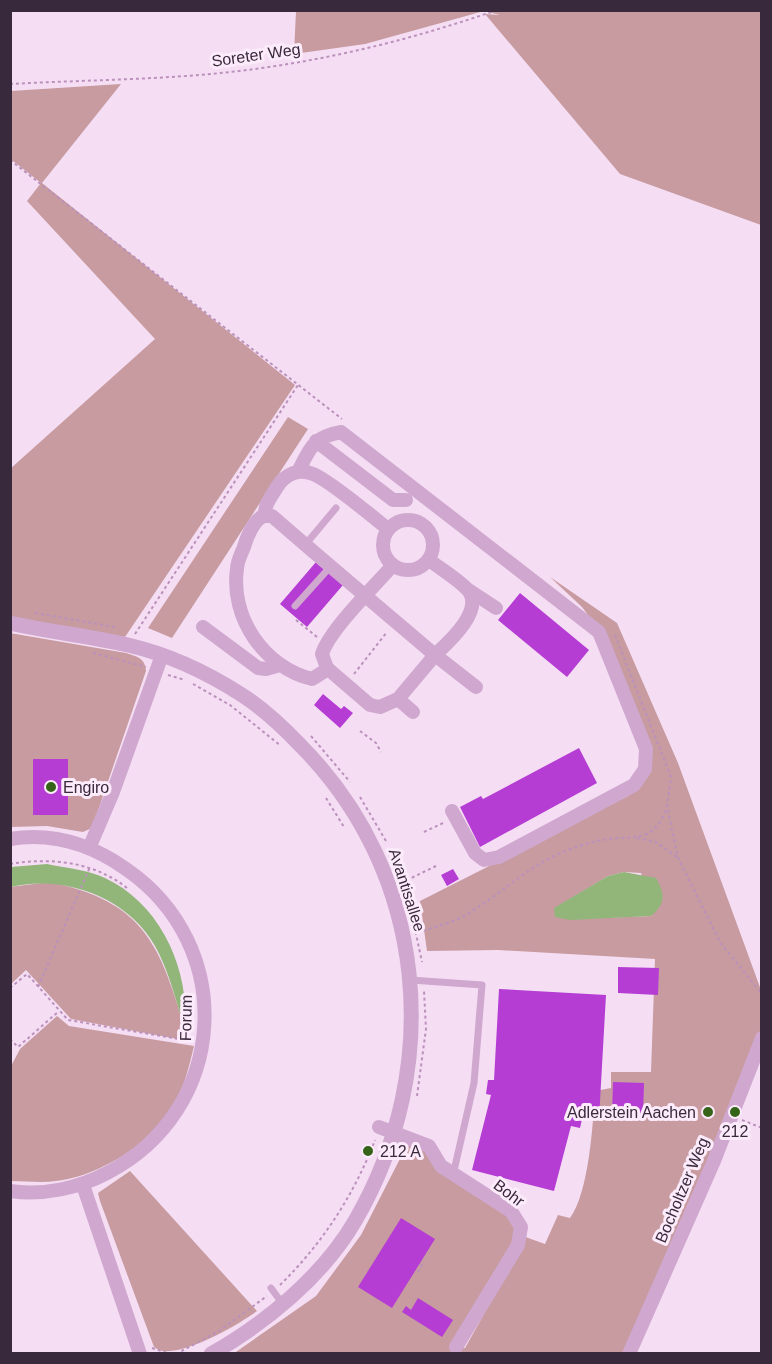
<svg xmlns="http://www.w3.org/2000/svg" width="772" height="1364" viewBox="0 0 772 1364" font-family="Arial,sans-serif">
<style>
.green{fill:#c79ba0;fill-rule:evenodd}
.water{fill:#92b679}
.building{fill:#b53dd4}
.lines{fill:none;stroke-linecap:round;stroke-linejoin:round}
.path{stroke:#bb91bc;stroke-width:2;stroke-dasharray:3 3;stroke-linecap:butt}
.service{stroke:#d0a8cf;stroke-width:7}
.minor{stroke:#d0a8cf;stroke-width:14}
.tertiary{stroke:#d0a8cf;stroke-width:15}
.poi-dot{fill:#356318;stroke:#fcebfa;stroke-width:2}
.labels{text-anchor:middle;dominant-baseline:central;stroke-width:6;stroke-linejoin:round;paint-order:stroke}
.street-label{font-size:16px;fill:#39293c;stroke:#fcebfa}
.poi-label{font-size:16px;fill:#39293c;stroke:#fcebfa;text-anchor:start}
</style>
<rect width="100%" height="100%" fill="#f5def4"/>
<path class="green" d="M296 11H761V225L620 174 485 14 500 15 484 11 365 44 294 54Z
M121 84 42 183 295 385 125 637 11 617 10 469 155 339 27 201 41 183 13 161 11 163V91Z
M288 417 308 429 172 638 148 628Z
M550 577 617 623 678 763 761 990V1029L632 1353 233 1354 316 1296 361 1235 406 1147 412 1143 423 1146 508 1215 517 1234 545 1244 558 1215 570 1218C589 1192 593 1124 595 1091L611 1088V1072H651L655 959 498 950 427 951 420 901 628 796C647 781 654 772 649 748L607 641 582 607ZM624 872 641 873 652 916 600 918 554 909 608 876ZM473 1307 484 1314 465 1348 449 1347Z
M10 633 126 653C138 657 145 658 146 671L92 828 83 832 47 826 11 827Z
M50 882C120 897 151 923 173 991 178 1007 185 1023 183 1040L71 1019 26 970 11 984 10 887Z
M57 1016 69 1026 194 1046C188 1072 179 1106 160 1126 135 1152 93 1177 56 1181 41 1183 26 1181 11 1181L10 1068 20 1049Z
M130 1171 257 1311C240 1324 172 1364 154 1347L100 1201 98 1193Z"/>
<path class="water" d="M47 864C66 868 88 870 105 878 161 904 190 970 185 1029 176 1001 169 971 155 946 128 897 63 874 11 887V867Z
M624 872 656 878C665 894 666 903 651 916L570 920 555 917 554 908 608 876Z"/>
<path class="building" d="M316 562 343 585 307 627 280 604Z
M520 593 589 650 567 677 498 620Z
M323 694 341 709 344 706 353 713 340 728 314 705Z
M579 748 597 783 480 847 460 807 481 796 483 799Z
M33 759H68V815H33Z
M453 869 459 879 447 886 441 875Z
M618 967 659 968 658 995 618 993Z
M499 989 606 995 599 1119 583 1115 580 1128 571 1126 554 1191 472 1170 491 1095 486 1094 488 1080H494Z
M613 1082 644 1083 643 1116 612 1114Z
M401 1218 435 1239 392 1308 358 1287Z
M418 1298 453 1320 442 1337 402 1312 406 1306 411 1310Z"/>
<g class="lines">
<path class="path" d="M760 10 762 12
M10 84C83 80 158 80 230 72 321 62 411 40 497 10
M10 160 342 419
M35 613 115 627
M296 620 317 637
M135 634 298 385
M615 635 671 777 667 806 678 858 720 942 762 994
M93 653 146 667
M354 674 387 632
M168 675 185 680
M193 684 230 705 281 746
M360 731 376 743 381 752
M311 736 350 782
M360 797 386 841
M326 798 344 827
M424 832 443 823
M637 838 656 842 677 857
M392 855 400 877
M10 864C52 857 94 862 127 888
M401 883 436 866
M413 920 422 962
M417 932C436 927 456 922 472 911 506 890 529 865 568 850 581 845 594 841 608 839 637 836 654 842 666 809
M38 987 90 867
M10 988 27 974 68 1020 190 1041
M10 1039 18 1047 59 1011
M10 1047 11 1048
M417 1096 426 1029 424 991
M742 1120 762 1128
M418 1272 424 1261
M280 1285C322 1244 354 1195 375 1140
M152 1348 170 1354
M176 1354 219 1331 267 1296"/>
<path class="service" d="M305 545 336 508
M295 606 331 566
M411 980 482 985 474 1083 453 1175
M271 1288 282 1303"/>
<path class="minor" d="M316 441 393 500H406
M298 472C310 448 313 437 341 432L599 632 646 749 645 769 634 785 499 857 484 860 475 853 452 811
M265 516C264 504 272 496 277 487 285 474 299 468 313 474 329 480 373 517 388 529
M383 545a25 25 0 1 1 50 0a25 25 0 1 1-50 0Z
M429 560C441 569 456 578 467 589 486 609 449 642 435 655L476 687
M467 589 496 608
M203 627 258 668 266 669 280 665
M328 669 312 679C265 668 230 618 237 569 237 562 241 554 244 547 247 537 253 522 263 516H272C326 563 381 609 435 655L398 699 380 707 370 705 327 668 322 654C330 629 374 587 393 565
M398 699 413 712
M10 839C53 832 92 845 126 869 238 946 229 1110 107 1173 79 1188 43 1196 10 1191
M90 846 113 792 162 655
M379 1127 429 1146 441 1166 511 1211 521 1227 518 1245 456 1347
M83 1185 140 1354
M629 1354 714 1161 762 1038"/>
<path class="tertiary" d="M10 623C49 632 89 636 128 645 167 654 208 673 242 695 264 709 283 727 301 746 427 873 445 1067 355 1221 323 1276 266 1323 211 1354"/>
</g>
<g class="poi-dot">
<circle cx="51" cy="787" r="6"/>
<circle cx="708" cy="1112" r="6"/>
<circle cx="735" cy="1112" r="6"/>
<circle cx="368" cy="1151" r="6"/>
</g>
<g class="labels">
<g class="street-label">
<text transform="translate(256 55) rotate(-8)">Soreter Weg</text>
<text transform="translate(407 890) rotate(72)">Avantisallee</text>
<text transform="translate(186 1018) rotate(-89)">Forum</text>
<text transform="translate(682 1190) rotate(-67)">Bocholtzer Weg</text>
<text transform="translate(509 1193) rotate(37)">Bohr</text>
</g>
<g class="poi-label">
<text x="63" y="787">Engiro</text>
<text x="696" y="1112" text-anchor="end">Adlerstein Aachen</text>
<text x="735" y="1131" text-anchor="middle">212</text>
<text x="380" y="1151">212 A</text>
</g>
</g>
<rect width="772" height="1364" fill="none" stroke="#39293c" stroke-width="24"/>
</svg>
